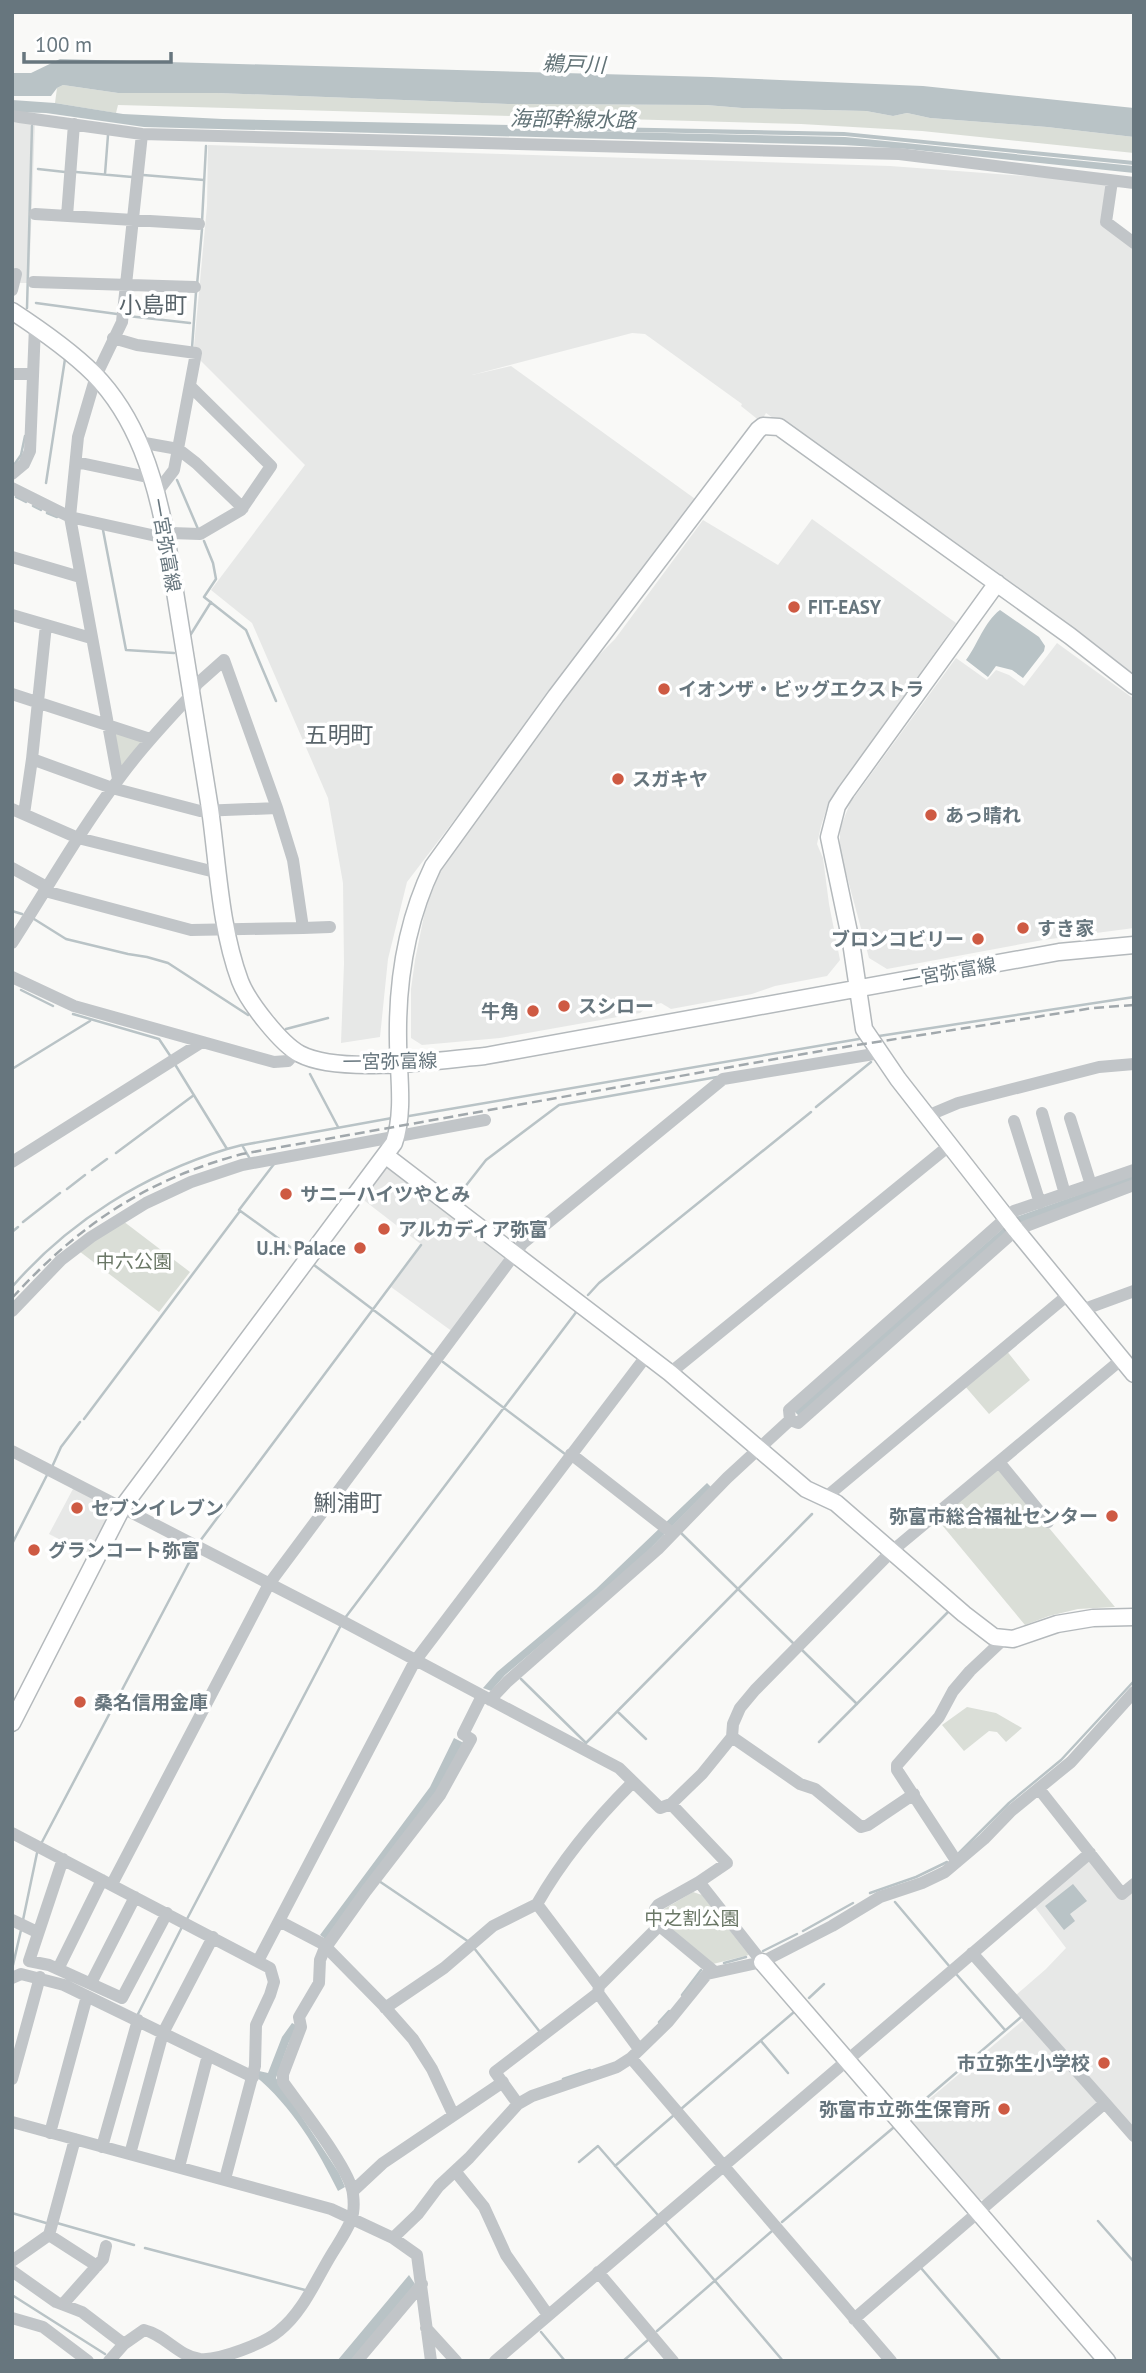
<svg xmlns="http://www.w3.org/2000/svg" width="1146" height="2373" viewBox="0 0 1146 2373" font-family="'PT Sans','Noto Sans JP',sans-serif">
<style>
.built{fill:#e7e8e7}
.green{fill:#daded7}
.water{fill:#b9c3c6}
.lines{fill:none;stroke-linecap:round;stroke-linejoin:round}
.stream{stroke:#b9c3c6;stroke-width:2.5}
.secondary-casing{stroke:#b4b9bc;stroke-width:19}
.street{stroke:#c1c5c8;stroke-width:12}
.secondary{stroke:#fff;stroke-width:16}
.rail{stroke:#a1a8ac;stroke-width:2.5;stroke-dasharray:10 5;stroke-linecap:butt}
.poi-dot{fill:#ce5a43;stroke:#fff;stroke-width:2.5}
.labels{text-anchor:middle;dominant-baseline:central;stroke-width:7;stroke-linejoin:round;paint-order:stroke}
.street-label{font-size:19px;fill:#67767e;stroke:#fff}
.poi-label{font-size:19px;font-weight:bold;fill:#67767e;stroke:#fff;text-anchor:start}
.park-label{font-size:19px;fill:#6a7766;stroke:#fff}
.water-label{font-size:21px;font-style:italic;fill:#637478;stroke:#fff}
.quarter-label{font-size:23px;fill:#59646a;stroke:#fff}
</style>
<rect width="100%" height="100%" fill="#f9f9f7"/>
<path class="built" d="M12 123H35L29 283H12Z
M208 145 890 166 1106 182 1101 225 1134 249V677L766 413 761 422 741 406 742 404 645 334 632 333 472 375 511 366 698 501 407 882 388 959 380 1037 341 1043 344 964 343 883 328 798 252 623 211 590 305 465 201 361 194 346 207 206Z
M812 519 956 623 829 801 821 826 817 844 823 858 829 904 840 960 827 976 775 986 752 994 671 1009 661 1003 647 1007 640 1013 500 1038 422 1045 411 1038V989L415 960 426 906 443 865 587 667 615 639 703 520 778 565Z
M1057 643 1134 699V928L1043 940 887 969 869 958 842 858 840 845V829L850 803 956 658 987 680 996 670 1009 675 1024 686Z
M384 1168H391L507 1255 453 1332 391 1287 422 1245 361 1198Z
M74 1487 112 1507 115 1511 92 1556 49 1534Z
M1086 1861H1091L1121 1899 1134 1889V2131L1016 1995 1046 1969 1066 1948 1034 1906Z
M1027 2017 1099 2102 984 2200 977 2199 908 2117Z"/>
<path class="green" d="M63 85 118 93H218L508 104 706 105 742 108 866 111 893 116 907 113 930 118 1047 127 1134 137V153L922 131 801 124 118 105 116 113 55 103 57 88Z
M115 731 140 739 142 743 119 769Z
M123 1221 190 1272 159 1312 79 1251Z
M1006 1350 1030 1380 989 1414 964 1385Z
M999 1468 1115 1607 1078 1609 1049 1616 1025 1625 937 1519Z
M967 1707 996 1713 1022 1728 1006 1742 997 1732 989 1731 964 1751 942 1725Z
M693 1892 702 1895 749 1955 713 1964 668 1928 663 1920 664 1909Z"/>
<path class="water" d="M60 59 711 77 923 86 1134 108V137L1047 127 930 118 907 113 893 116 866 111 742 108 706 105 508 104 218 93H118L63 85 57 88 51 96H12V73H31Z
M12 100 55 103 123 114 223 119 844 132 1134 161V165L845 136 531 130 845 137 1134 166V173L907 149 844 145 144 127 46 113 12 112Z
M1000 610 1039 637 1045 646 1044 651 1023 678 1012 670 996 666 988 677 966 660C978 644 984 622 1000 610Z
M1134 1175V1182L1020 1223 799 1416 794 1411 1016 1217Z
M707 1483 711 1487 629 1570 505 1675 491 1691 483 1688 497 1672 596 1589Z
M454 1738 464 1743 437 1793 327 1940 320 1935 430 1787Z
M1073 1884 1087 1901 1070 1914 1075 1921 1064 1930 1045 1906Z
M292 2023 298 2026 289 2042 276 2078 339 2173 345 2187 338 2191C318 2150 291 2105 255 2076L259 2071 268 2073 282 2037Z
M409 2275 415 2284 351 2361H337Z"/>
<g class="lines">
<path class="stream" d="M38 169 65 172
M76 172 132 177
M105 174 108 135
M143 175 204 180
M202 222 206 146
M197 285 202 229
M36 303 117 314
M27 308 32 126
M128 316 190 323
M192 348 196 292
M14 465 21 455 25 436
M177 480 198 529
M46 483 65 359
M16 497 26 502
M33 506 41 510
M47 513 57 517
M103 530 126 650 174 653
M204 541 213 563 216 579 204 597 246 630 276 701
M191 634 211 602
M12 911 22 914
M34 919 66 939 128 954 147 957 168 963 248 1015
M21 990 53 1006
M73 1014 159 1039 171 1057
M286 1029 328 1018
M879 1036 1134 997
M176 1066 227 1149 242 1145 250 1159
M12 1069 90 1021
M310 1074 338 1127
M816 1107 871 1062
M409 1116 859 1039
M243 1145 392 1118
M116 1153 194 1095
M274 1164 239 1210 300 1254
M92 1170 107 1159
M67 1189 85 1175
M457 1197 486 1160 559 1105 717 1077
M23 1222 60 1193
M12 1232 18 1227
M314 1265 433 1355
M12 1287C68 1222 145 1174 227 1149
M588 1295 599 1283 811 1112
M443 1362 565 1454
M84 1419 240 1211
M52 1467 61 1447 80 1422
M681 1533 793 1643
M200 1541 421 1245
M12 1544 47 1475
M345 1618 577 1311
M802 1650 857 1704
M521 1679 586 1743 812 1514
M618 1712 646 1739
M819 1742 948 1612
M42 1842 194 1553
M959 1853 1009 1803 1061 1760 1134 1681
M379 1881 469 1942
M870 1893 916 1877 947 1862
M895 1902 950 1967
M187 1919 340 1627
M23 1920 37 1853
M803 1931 853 1903
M474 1948 540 2032
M763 1951 797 1934
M724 1963 746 1957
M13 1965 21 1930
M957 1975 1005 2030
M682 1995 701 1970
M809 1998 824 1984
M138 2014 182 1927
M659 2022 669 2011
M761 2041 788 2073
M563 2079 590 2070
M681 2109 794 2012
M908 2114 1021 2017
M579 2162 598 2146 657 2214
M615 2166 674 2115
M12 2213 46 2223
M1098 2221 1134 2262
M665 2222 783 2361
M782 2222 893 2128
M57 2223 134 2245
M145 2248 305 2290
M921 2268 1001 2361
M12 2295 105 2354
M657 2331 772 2231
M541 2332 565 2361
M623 2361 648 2340"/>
<g class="secondary-casing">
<path id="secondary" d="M12 311C41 330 70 350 94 374 137 418 155 478 166 536 180 627 196 718 210 809 218 866 220 927 240 981 248 1002 281 1044 300 1054 340 1075 439 1060 485 1056L1059 952 1134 945
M997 583 846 792 837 806 829 837 851 942 864 1029 898 1079 1016 1230 1134 1374
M385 1155 670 1373 806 1489 836 1503 964 1614 994 1637 1013 1639 1057 1624 1093 1618 1134 1617
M12 1723 122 1508 394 1143C405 1111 398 1072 398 1040 397 980 407 920 433 866L556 696 758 430 763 426 779 427 1070 636 1134 686
M762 1962 1107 2361"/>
</g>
<path class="street" d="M12 116 142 134 899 154 1134 183
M1112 181 1106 222 1134 243
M35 214 199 224
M67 216 74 124
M33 282 195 287
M12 290 16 274
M113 338 137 345 196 353 174 470 157 492
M12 374H33
M139 442 178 449 196 463 243 508
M76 462 152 478
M12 474 24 464 30 451 35 326
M12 488 70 517 156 536H166L171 533 200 534 241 510 271 466 190 386
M12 557 80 577
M12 615 91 638
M12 694 150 739
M32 759 112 788 200 811 277 808
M118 779 70 517 78 437 96 376 122 322 142 134
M12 809 78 838 219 873
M24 814 32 759 46 625
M12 868 43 885 45 891 191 930 303 928 293 860 277 808 224 660 197 684 191 695C167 721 142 747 121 776 81 829 48 887 12 943
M303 928 330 927
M12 977 74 1006 274 1062 288 1061 296 1052
M1042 1113 1065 1194
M927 1116 958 1103 1099 1067 1134 1064
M1070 1118 1091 1185
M1014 1121 1040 1203
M12 1162 202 1042
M1082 1310 1134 1291
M12 1311 61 1260 91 1237 146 1203 191 1182 242 1165 485 1120
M670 1373 950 1145
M790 1420 789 1410 1014 1211 1134 1170
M12 1451 344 1622 600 1758 619 1768 660 1808 671 1804 702 1774 732 1737 733 1724 740 1708 755 1690 892 1551 1122 1359
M571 1454 672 1533
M999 1462 1048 1522
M826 1497 1069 1294
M490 1700 507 1682 658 1549 727 1478 790 1420 798 1423 1016 1230 1134 1185
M732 1737 800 1784 815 1789 861 1827 868 1825 914 1794
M632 1783C595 1820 563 1858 537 1904L599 1986 598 1993 639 2049
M1039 1789 1122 1894 1134 1884
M671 1804 727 1863 699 1882 762 1962
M12 1833 270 1968 274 1982 270 1995 256 2025 255 2066 225 2179
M63 1859 29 1961 49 1965 122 1998 167 1913
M957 1862 897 1770V1765L939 1717 953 1691 970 1671 1004 1639
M699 1882 658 1905 655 1909 657 1924 715 1972
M112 1884 269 1584 523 1243 723 1079 880 1053
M12 1920 37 1932
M279 1921 323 1944 383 2005 413 2039 432 2069 453 2114
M972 1953 1105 2103
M258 1961 415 1661 647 1355
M58 1969 102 1880
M12 1978 21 1974 64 1985 253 2077
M91 1983 135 1897
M599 1986 659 1926
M385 2008 444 1968 493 1926 537 1904
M631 2058 891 2361
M12 2079 40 1977
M518 2104 495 2072 598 1993
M12 2122 331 2209 393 2238 417 2255 431 2361
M50 2133 87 1996
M102 2147 138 2020
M130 2154 163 2033 213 1937
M179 2167 208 2055
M455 2171 484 2207 506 2255 548 2315
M353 2191 383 2163 503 2082
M49 2235 97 2266
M393 2238 418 2214 439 2186 469 2158 518 2104 532 2096 617 2067 631 2058 668 2022 707 1974 762 1962 832 1926 880 1897 922 1883 945 1872 984 1839 1011 1811 1071 1762 1134 1692
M12 2261 49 2235 75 2139
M12 2271 56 2302 82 2312 124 2344
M598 2272 673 2361
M63 2304 103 2259 106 2246
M12 2318 43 2327 88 2361
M854 2319 1105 2103 1134 2136
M426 2328 456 2361
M109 2361 124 2344 144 2330C165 2335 178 2356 200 2359 219 2361 265 2343 279 2331 302 2313 315 2282 330 2257 337 2245 346 2233 351 2220 354 2213 354 2202 353 2194 351 2170 299 2105 283 2082V2074L301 2027 299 2017 319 1983 320 1960 324 1950 366 1891 440 1795 471 1739 463 1734 482 1696
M357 2361 422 2284
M495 2361 1090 1853"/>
<use href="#secondary" class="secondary"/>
<path class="rail" d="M12 1298C79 1225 145 1180 242 1154L832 1049 1093 1008 1134 1005"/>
</g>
<g class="poi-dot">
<circle cx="794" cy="607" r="7"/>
<circle cx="664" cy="689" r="7"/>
<circle cx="618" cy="779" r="7"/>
<circle cx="931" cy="815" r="7"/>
<circle cx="1023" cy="928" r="7"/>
<circle cx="978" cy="939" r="7"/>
<circle cx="564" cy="1006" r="7"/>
<circle cx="533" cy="1011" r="7"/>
<circle cx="286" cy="1194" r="7"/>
<circle cx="384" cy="1229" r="7"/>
<circle cx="360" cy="1248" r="7"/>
<circle cx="77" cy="1508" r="7"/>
<circle cx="1112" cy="1516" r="7"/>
<circle cx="34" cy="1550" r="7"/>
<circle cx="80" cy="1702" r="7"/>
<circle cx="1104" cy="2063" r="7"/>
<circle cx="1004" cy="2109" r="7"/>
</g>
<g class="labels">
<g class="street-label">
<text transform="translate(166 545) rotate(80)">一宮弥富線</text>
<text transform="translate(949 972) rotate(-10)">一宮弥富線</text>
<text transform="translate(390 1061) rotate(-1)">一宮弥富線</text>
</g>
<g class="poi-label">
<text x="808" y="607">FIT-EASY</text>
<text x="678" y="689">イオンザ・ビッグエクストラ</text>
<text x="632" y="779">スガキヤ</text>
<text x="945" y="815">あっ晴れ</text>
<text x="1037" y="928">すき家</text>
<text x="964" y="939" text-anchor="end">ブロンコビリー</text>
<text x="578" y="1006">スシロー</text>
<text x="519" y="1011" text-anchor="end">牛角</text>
<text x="300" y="1194">サニーハイツやとみ</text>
<text x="398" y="1229">アルカディア弥富</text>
<text x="346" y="1248" text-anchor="end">U.H. Palace</text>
<text x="91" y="1508">セブンイレブン</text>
<text x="1098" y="1516" text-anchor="end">弥富市総合福祉センター</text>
<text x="48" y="1550">グランコート弥富</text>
<text x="94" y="1702">桑名信用金庫</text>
<text x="1090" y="2063" text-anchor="end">市立弥生小学校</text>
<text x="990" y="2109" text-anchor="end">弥富市立弥生保育所</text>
</g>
<g class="park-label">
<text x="134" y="1261">中六公園</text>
<text x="692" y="1918">中之割公園</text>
</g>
<g class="water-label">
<text transform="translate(574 64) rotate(2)">鵜戸川</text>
<text transform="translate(573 119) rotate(1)">海部幹線水路</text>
</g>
<g class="quarter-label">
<text x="153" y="304">小島町</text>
<text x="339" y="734">五明町</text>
<text x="348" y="1502">鯏浦町</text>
</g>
</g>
<rect width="1146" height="2373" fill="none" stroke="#67767e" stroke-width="28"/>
<path d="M24 52v10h147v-10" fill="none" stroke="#67767e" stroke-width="3.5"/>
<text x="35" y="52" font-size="21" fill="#67767e" stroke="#ffffff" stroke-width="5" paint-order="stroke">100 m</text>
</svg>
